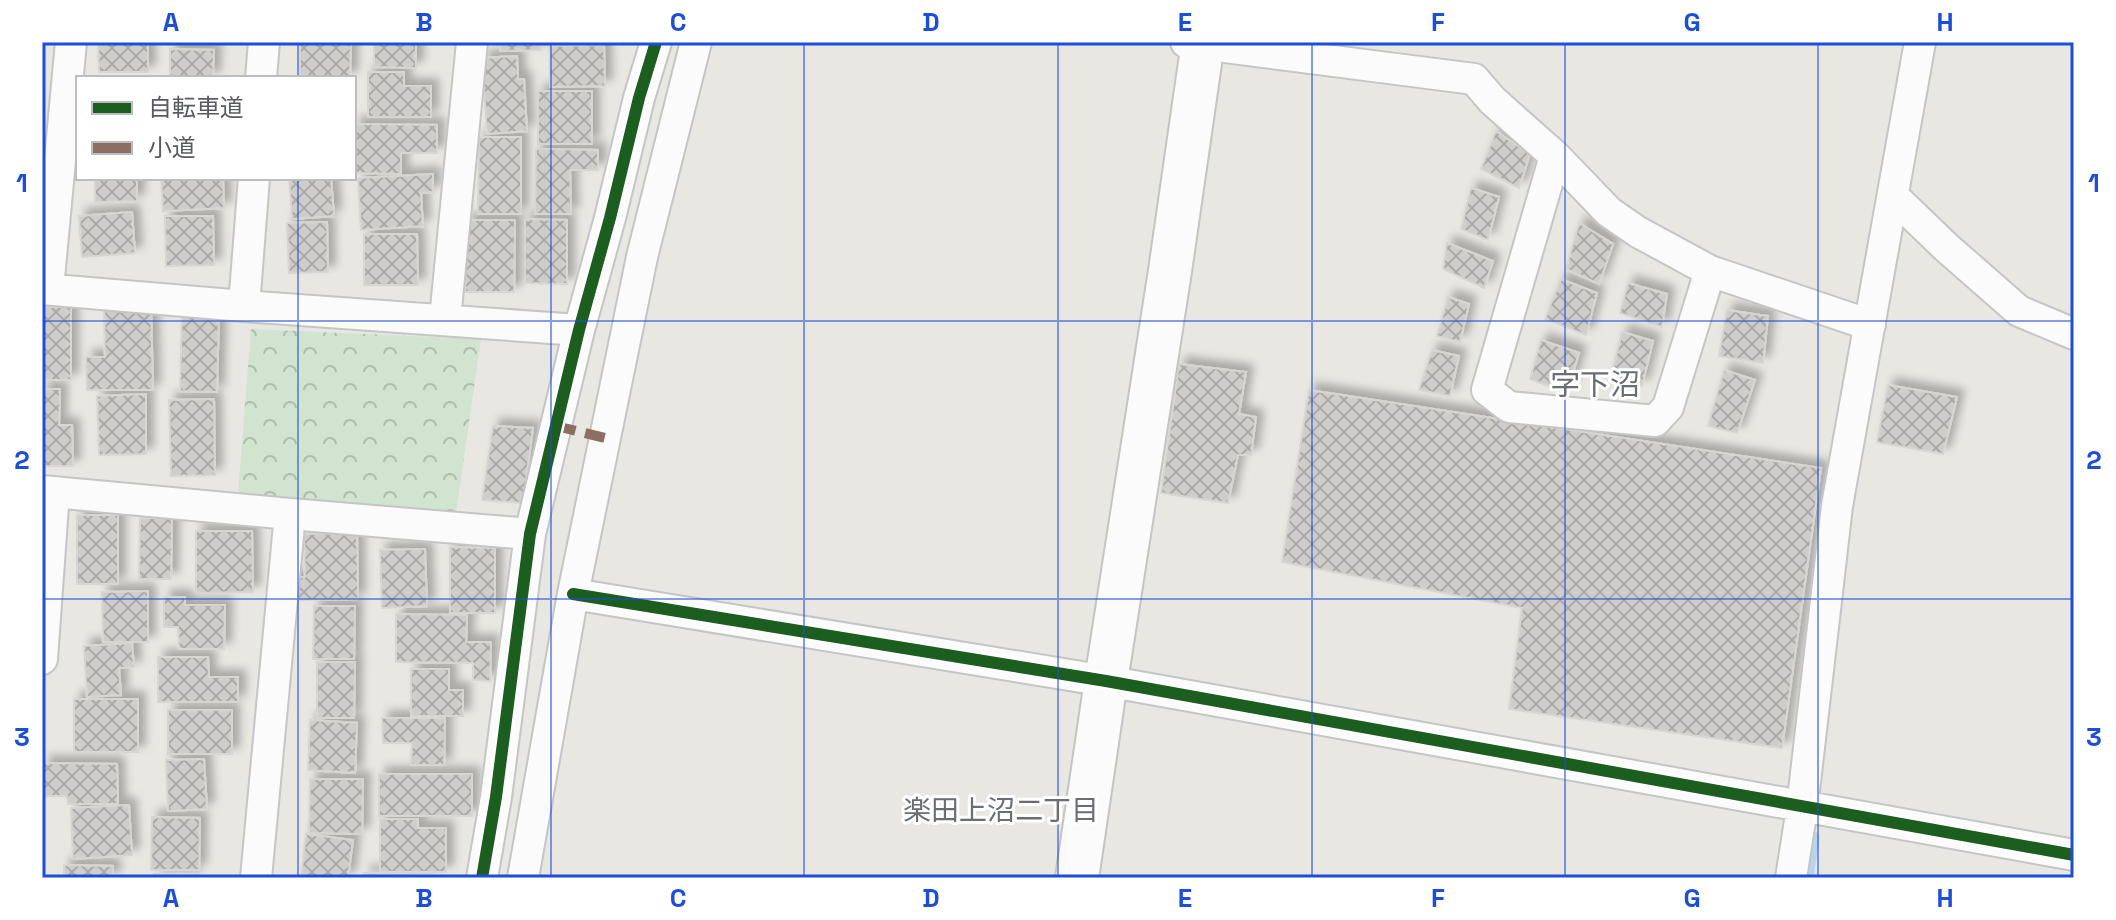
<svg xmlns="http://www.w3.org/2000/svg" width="2116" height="920" viewBox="0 0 2116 920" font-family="'Space Grotesk','Noto Sans JP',sans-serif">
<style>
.forest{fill:url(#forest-crowns)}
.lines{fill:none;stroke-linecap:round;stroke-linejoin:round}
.stream{stroke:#b8d4f1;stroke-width:11}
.building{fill:url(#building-cross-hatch);stroke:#d7d6d2;stroke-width:2;filter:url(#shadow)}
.street-casing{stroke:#c5c5c5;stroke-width:34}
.secondary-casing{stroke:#c4c4c2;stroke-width:46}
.street{stroke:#fcfbfb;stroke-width:30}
.secondary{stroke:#fcfbfb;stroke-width:42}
.quiet{stroke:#8d6e63;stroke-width:10;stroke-dasharray:20 10;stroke-linecap:butt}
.cycleway-casing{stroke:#fff;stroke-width:17}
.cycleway{stroke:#1b5e20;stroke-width:12}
.grid{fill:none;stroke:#1d4ed8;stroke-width:2;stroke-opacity:0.55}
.labels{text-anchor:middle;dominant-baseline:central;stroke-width:6;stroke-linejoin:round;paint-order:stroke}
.neighbourhood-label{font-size:28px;fill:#6a6d72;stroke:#fff}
.quarter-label{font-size:30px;fill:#6a6d72;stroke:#fff}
.neatline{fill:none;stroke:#1d4ed8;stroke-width:3}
.grid-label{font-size:26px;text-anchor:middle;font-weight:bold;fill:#1d4ed8}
</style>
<defs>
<pattern id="forest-crowns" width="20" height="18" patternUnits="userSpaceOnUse" patternTransform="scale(2)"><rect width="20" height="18" fill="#d1e4cf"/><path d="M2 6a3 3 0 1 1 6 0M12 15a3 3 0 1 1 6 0" fill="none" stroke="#adbcab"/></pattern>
<pattern id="building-cross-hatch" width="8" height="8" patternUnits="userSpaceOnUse" patternTransform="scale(2)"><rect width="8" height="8" fill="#cfcecb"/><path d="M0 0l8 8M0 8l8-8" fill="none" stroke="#abaaa8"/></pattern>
<filter id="shadow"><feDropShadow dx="7" dy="-7" stdDeviation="4" flood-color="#0004"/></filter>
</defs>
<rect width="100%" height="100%" fill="#e8e7e2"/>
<path class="forest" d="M251 329 481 339 456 513 238 494Z"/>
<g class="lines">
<path class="stream" d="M1808 878 1814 837"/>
</g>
<path class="building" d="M98 42H148V72H99Z
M172 42H241L172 44Z
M300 42H351L350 78H300Z
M374 42H416V68L374 67Z
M500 42H540V50L500 51Z
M604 45 605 86 550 87V46Z
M170 49 214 50 213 78H170Z
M517 56 518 79H524L527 131 487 134 482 58Z
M368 72H404V86H431V117H368Z
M538 91H592V144H538Z
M354 124 437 125V153H401V174L354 173Z
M1496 131 1530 154 1519 188 1481 169Z
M479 137H521V214H478Z
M536 149 598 150V170H570L571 214H535Z
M433 174V192L421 193 423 226 361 230 358 178Z
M95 178H137V201L95 202Z
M161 178H223L224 208 163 211Z
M289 178H331L334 216 292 219Z
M1471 188 1499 197 1488 240 1461 229Z
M132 212 135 253 82 257 79 216Z
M165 216H213L214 265 166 266Z
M525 219 567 220V284L525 283Z
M466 220H515L514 292H465Z
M327 222 328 272 289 273 287 223Z
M1579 223 1613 244 1599 284 1566 269Z
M364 234H417L418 285H364Z
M1447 243 1493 261 1484 288 1443 269Z
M1561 279 1597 293 1586 335 1545 319Z
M1628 283 1667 294 1662 327 1620 313Z
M1448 297 1469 304 1460 342 1437 336Z
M151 303 153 390H87L86 357H105L104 304Z
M42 307H71V380H42Z
M1727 310 1768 316 1763 363 1719 356Z
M182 311 219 312 217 392 180 391Z
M1622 332 1653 341 1642 386 1611 377Z
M1541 340 1579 353 1567 393 1530 379Z
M1432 350 1459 356 1450 396 1419 390Z
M1179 364 1246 372 1239 414 1256 417 1251 455H1238L1228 503 1161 493Z
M1724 370 1755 380 1737 433 1708 426Z
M1888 385 1957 397 1943 454 1877 442Z
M42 389H60L59 425H72L73 466H42Z
M1309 390 1821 468 1782 748 1509 709 1522 608 1282 562Z
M146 394V454L99 455 97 396Z
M214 399 215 475 171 476 169 400Z
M493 426 533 428 523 503 482 500Z
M77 515H118V584H77Z
M140 518H172L171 579H139Z
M196 531H252L253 592 196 593Z
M357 533 358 599 288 600V577H305L304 534Z
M450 547 495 548V613H450Z
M425 549 427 606 382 608 380 550Z
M148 591V642H103L102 592Z
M164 597H185V605H225L224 649H179L178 627H164Z
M314 606H355L354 659H313Z
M396 614 467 615 466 642H491L490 681 473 680V663L396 662Z
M132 643 134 667 119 668 121 695 87 697 84 646Z
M158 657H208L209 677H238V702H158Z
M317 662H355L354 718H317Z
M411 669H449V690H463V716H411Z
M74 699H138V752H74Z
M168 710H232V754H168Z
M382 718H445L444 765H411L412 743H383Z
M310 720 357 723 355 773 308 770Z
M204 759 207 809 168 811 166 760Z
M43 763 117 764 118 804H68L67 796H43Z
M379 774H472V816H379Z
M310 779H363L362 834 309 833Z
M129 805 132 855 73 859 71 808Z
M152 817 200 818 199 870H151Z
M380 819H418V828H446V872H380Z
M306 834 353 840 348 878H301Z
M64 865 113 866V878H64Z
M364 873 427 876 426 878H364Z
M154 874 194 875V878H154Z"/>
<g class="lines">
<g class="street-casing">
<path id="street" d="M1186 42 1474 79 1492 100 1555 156 1609 212 1638 232 1710 271 1870 325
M261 78 264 42
M1555 156 1487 390 1509 407 1655 421 1668 407 1710 271
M1893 196 1947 248 2019 311 2074 334
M42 289 244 306 579 330
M48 289 71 42
M244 306 254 178
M445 319 472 42
M42 491 290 514 530 534
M573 594 1106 681 2074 855
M42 659 54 492
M256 878 290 514
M482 878 496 797 530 534 579 330 610 218 639 98 656 42
M523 878 573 594 642 257 696 42
M1791 878 1802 808 1837 506 1920 42"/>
</g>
<g class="secondary-casing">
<path id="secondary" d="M1077 878 1106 681 1170 271 1203 42"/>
</g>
<use href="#street" class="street"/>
<use href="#secondary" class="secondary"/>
<path class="quiet" d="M556 426 605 438"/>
<g class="cycleway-casing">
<path id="cycleway" d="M573 594 1106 681 2074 855
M482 878 496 797 530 534 579 330 610 218 639 98 656 42"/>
</g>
<use href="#cycleway" class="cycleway"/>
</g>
<path class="grid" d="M298 42V78M551 42V878M804 42V878M1058 42V878M1312 42V878M1565 42V878M1818 42V878M298 178V878M42 321H2074M42 599H2074"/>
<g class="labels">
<g class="neighbourhood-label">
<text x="1001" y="810">楽田上沼二丁目</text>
</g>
<g class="quarter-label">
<text x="1595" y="384">字下沼</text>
</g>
</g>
<rect width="2116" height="920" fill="none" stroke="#ffffff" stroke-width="88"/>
<rect x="76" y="76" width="280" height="104" fill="#ffffff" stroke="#bdbdbf" stroke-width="2"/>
<rect x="92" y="102" width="40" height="12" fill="#1b5e20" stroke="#bdbdbf" stroke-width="2"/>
<text x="148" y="116" font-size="24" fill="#595b60">自転車道</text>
<rect x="92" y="142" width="40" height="12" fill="#8d6e63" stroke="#bdbdbf" stroke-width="2"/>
<text x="148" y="156" font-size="24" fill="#595b60">小道</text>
<rect x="44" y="44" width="2028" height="832" class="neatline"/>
<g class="grid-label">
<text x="171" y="31">A</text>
<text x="424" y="31">B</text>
<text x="678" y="31">C</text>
<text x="931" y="31">D</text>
<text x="1185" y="31">E</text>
<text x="1438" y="31">F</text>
<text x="1692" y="31">G</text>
<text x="1945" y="31">H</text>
<text x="22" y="192">1</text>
<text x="2094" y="192">1</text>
<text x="22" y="469">2</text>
<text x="2094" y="469">2</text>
<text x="22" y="746">3</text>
<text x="2094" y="746">3</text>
<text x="171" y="907">A</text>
<text x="424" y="907">B</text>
<text x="678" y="907">C</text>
<text x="931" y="907">D</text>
<text x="1185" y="907">E</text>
<text x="1438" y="907">F</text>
<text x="1692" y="907">G</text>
<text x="1945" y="907">H</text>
</g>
</svg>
